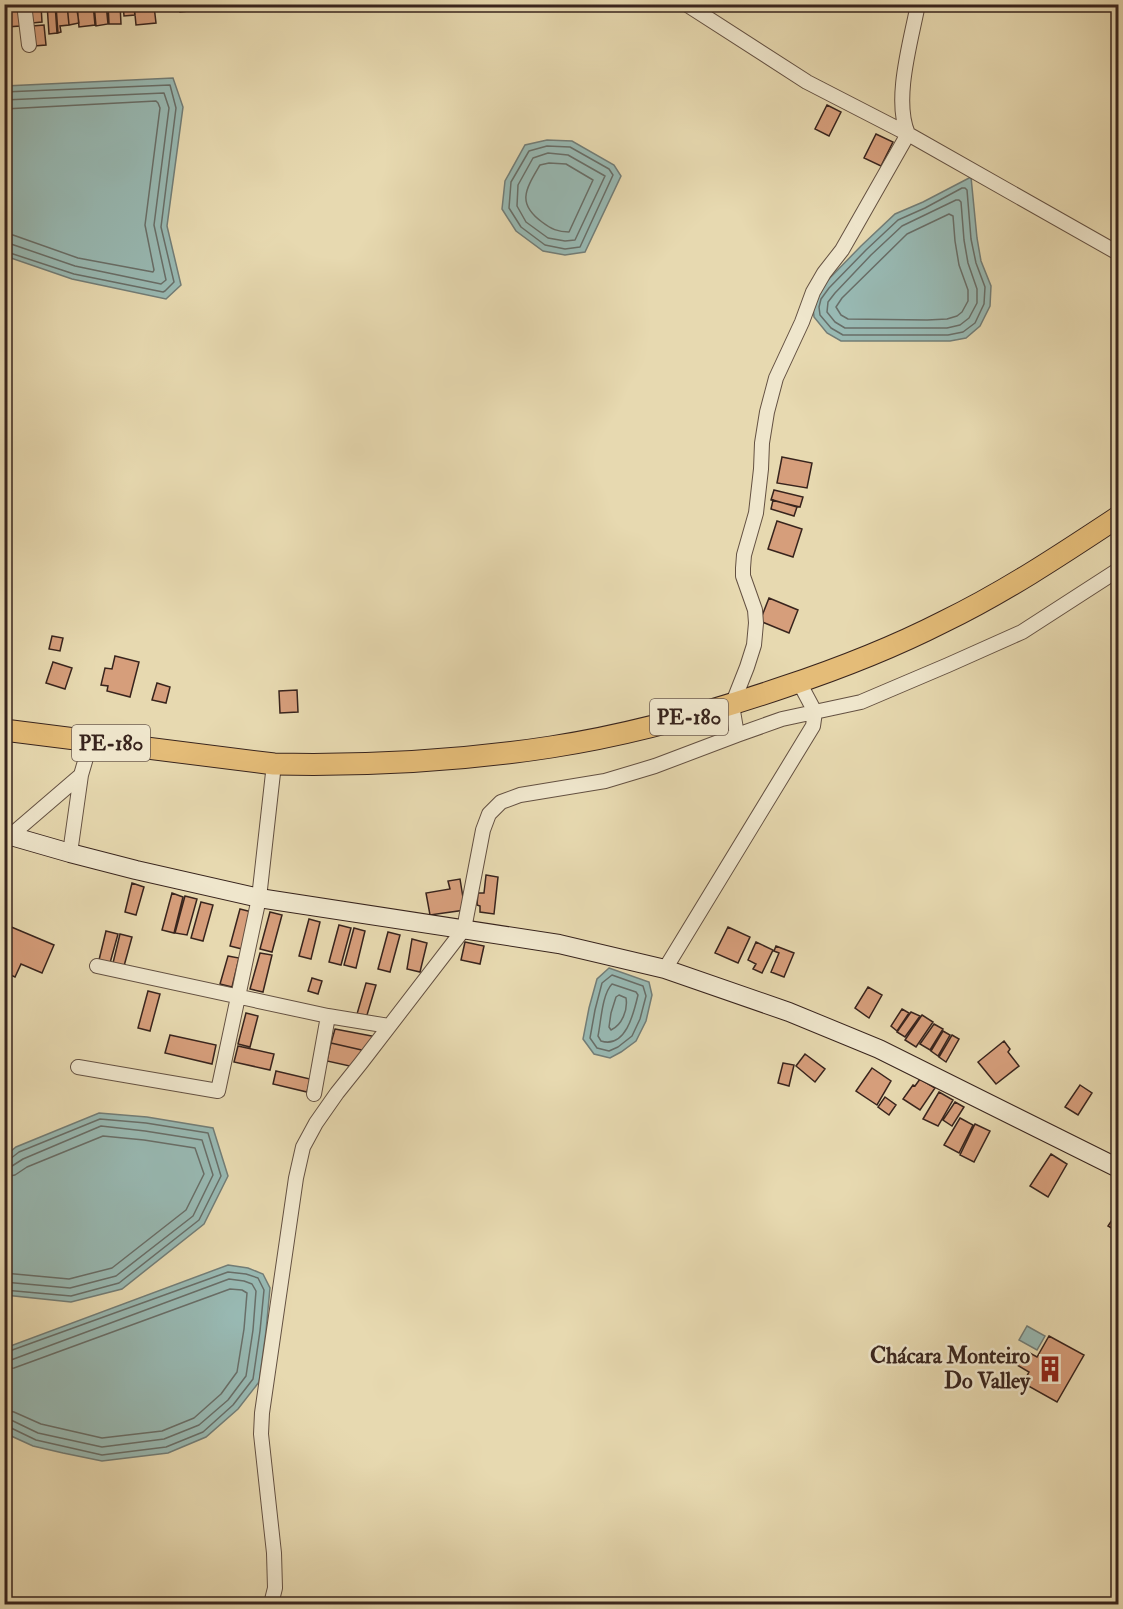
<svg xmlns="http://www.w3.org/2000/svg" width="1123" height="1609" viewBox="0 0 1123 1609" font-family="'IM FELL Double Pica',serif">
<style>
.water{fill:#98b9b3;stroke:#727d77;stroke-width:1.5}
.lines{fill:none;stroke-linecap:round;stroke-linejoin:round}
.shore{stroke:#686e68;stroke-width:1.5}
.building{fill:#d69e7b;stroke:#38241d;stroke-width:1.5}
.street-casing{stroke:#645142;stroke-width:16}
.secondary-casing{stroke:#38241d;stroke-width:20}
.primary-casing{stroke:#38241d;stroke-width:23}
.street{stroke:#efe6cc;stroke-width:14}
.secondary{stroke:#efe6cc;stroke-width:18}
.primary{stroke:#e4bc78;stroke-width:21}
.labels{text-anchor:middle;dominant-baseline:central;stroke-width:5;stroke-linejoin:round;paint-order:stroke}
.shield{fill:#efe6cc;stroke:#6f5e52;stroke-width:1.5}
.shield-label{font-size:21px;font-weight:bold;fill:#38241d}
.poi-label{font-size:22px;font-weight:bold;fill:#38241d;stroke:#efe6cc;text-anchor:end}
</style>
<rect width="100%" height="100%" fill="#e7d9b0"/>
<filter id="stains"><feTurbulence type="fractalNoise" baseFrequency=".00333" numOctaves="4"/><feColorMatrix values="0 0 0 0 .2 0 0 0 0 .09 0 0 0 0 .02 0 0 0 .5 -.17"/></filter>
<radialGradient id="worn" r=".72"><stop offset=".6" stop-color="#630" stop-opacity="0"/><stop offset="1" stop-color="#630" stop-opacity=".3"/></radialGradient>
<path class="water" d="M173 78 183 107 167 226 181 285 166 299 72 279 5 256V86Z
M547 140 572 141 614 165 621 176 585 252 565 255 543 251 516 231 502 209 505 181 525 145Z
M971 177 977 238 981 261 991 286 990 306 980 326 966 338 950 341H841L827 333 814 317 813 307 824 284 861 246 895 214 923 202Z
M609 968 649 982 652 995 646 1021 636 1041 621 1052 610 1058 594 1054 583 1039 589 1008 597 979Z
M99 1113 147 1117 213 1128 228 1176 204 1224 122 1289 71 1302 5 1295V1156L16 1147Z
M228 1265 248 1268 263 1274 270 1288 266 1331 259 1382 238 1409 206 1437 168 1453 102 1461 63 1453 33 1446 9 1435 5 1431V1348Z
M1027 1326 1045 1336 1037 1350 1019 1340Z"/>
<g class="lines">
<path class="shore" d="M4 92 170 85 176 108 161 227 174 282 165 291 163 292 74 274 4 251
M4 100 164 93 169 108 154 225 166 280 161 284 75 266 11 244 4 243
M4 109 156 101 158 103 160 108 145 225 154 270 153 272 78 258 13 235 4 234
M547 146 570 147 609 169 613 175 580 247 565 249 545 245 521 227 509 208 511 182 529 151Z
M548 153 568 155 605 176 575 240 565 241 548 238 526 222 517 206 518 185 533 158Z
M549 163 566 164 593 180 569 232C558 232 551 229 542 222 516 203 526 189 540 165Z
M962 188H965L967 190 971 239 976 263 985 287 984 304 975 323 963 332 948 335H843L831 328 820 315 819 307 821 299 829 288 866 250 898 220 925 208Z
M956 200H959L961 202 964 240 968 263 977 289V303L969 318 960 325 947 328H845L835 322 827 312 828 302 835 293 871 255 902 226Z
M949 214 953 216 955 241 959 265 968 290V301L962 312 957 316 947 319 927 320 848 319 841 315 836 307 842 298 907 234Z
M612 975 643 986 646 996 640 1019 632 1036 618 1047 609 1051 597 1048 590 1038 595 1010 602 983Z
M612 984 636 992 638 995C634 1012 626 1049 601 1041L598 1036C601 1022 602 994 612 984Z
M619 995 626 998C628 1010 622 1025 611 1030L609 1027 611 1013 616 997Z
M4 1160 10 1159 19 1152 100 1119 146 1123 208 1133 221 1176 199 1220 119 1283 71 1296 4 1290
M4 1168 12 1166 23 1159 101 1126 145 1131 202 1140 213 1175 193 1216 116 1276 70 1288 4 1282
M4 1177 15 1175 27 1167 103 1136 144 1140 195 1148 204 1174 186 1210 112 1268 69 1279 4 1273
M4 1353 228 1272 246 1274 258 1278 264 1290 260 1331 253 1379 233 1405 203 1432 166 1447 102 1455 36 1440 9 1427H4
M4 1360H11L229 1279 244 1281 252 1284 256 1291 253 1330 246 1376 228 1400 199 1425 164 1439 102 1447 38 1433 11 1420 4 1419
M4 1369 14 1368 230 1289 242 1290 247 1293 244 1329 237 1372 221 1394 194 1418 162 1431 102 1438 41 1424 14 1412 4 1410"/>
</g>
<path class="building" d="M47 4H55L57 33 49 34Z
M67 4H76L79 23 69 25Z
M77 4H93L95 25 79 27Z
M94 4H106L108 24 96 26Z
M108 4H120L121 24H109Z
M123 4H133L135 15 124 16Z
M134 4 154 6 156 23 136 25Z
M179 4H207L208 9 180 12Z
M41 5 42 22 32 23 31 6Z
M67 5 69 25 60 26 61 32 58 33 56 6Z
M18 7 20 26 7 27 6 8Z
M44 25 46 45 34 46 32 26Z
M827 105 841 112 829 136 815 129Z
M876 134 893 142 881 166 864 158Z
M782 457 812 463 807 488 777 483Z
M774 490 803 497 800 507 771 500Z
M773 500 797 507 794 516 771 509Z
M777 521 802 529 793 557 768 549Z
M769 598 798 610 789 633 760 621Z
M52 636 63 638 60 651 49 649Z
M115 656 139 662 130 697 107 691 108 686 101 685 105 668 112 669Z
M53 662 72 668 65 689 46 683Z
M157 683 170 687 166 703 152 700Z
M297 690 298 712 280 713 279 691Z
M486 875 498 877 494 914 480 912V906L477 905 478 893H484Z
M460 879 465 910 430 915 426 893 450 889 448 881Z
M132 883 144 887 136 915 125 912Z
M172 893 183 897 174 933 162 930Z
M185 896 197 899 187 935 175 933Z
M201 902 213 905 203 941 191 938Z
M240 909 252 912 242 949 230 946Z
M270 912 282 915 272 952 260 949Z
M309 919 320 922 311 959 299 956Z
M339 925 351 928 341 965 329 962Z
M9 926 54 945 42 973 21 964 15 977 4 972V967L7 961 4 960V936Z
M728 927 750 937 738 963 715 953Z
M354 928 365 931 356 968 344 965Z
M106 931 118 934 110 963 99 960Z
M388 932 400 935 390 972 378 969Z
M120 934 132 937 124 966 113 963Z
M412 939 427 943 420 972 407 969Z
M465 942 484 946 480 964 461 960Z
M756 942 773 950 762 973 753 969 756 964 748 960Z
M776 946 794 953 784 977 771 972 779 953 774 951Z
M260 953 272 955 263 992 250 989Z
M228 956 239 958 232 987 220 984Z
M312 978 322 981 318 994 308 991Z
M366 983 376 985 367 1015 357 1014Z
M868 987 882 995 869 1018 855 1008Z
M148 991 160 994 150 1031 138 1028Z
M902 1009 909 1013 897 1031 891 1026Z
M911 1012 920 1016 905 1037 897 1032Z
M246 1013 258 1016 250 1047 238 1044Z
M922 1015 933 1022 916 1047 905 1040Z
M934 1024 943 1029 930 1050 920 1044Z
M335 1029 377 1037 366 1051 331 1043Z
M943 1031 950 1035 938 1056 931 1051Z
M170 1035 216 1045 212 1064 165 1053Z
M952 1035 959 1039 946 1062 939 1057Z
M1004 1041 1010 1049 1008 1052 1019 1066 996 1084 978 1062Z
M331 1043 366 1051 354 1067 327 1061Z
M238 1046 274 1054 270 1070 234 1062Z
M805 1054 825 1069 815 1082 796 1066Z
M783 1063 794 1065 789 1086 778 1083Z
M872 1068 891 1081 877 1105 856 1091Z
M276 1071 310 1079 307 1092 273 1084Z
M920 1079 935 1088 920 1110 903 1099 913 1085 915 1086Z
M1080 1085 1092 1093 1078 1115 1065 1107Z
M939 1092 953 1100 938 1126 923 1119Z
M885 1097 896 1105 889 1115 878 1107Z
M955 1102 964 1107 952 1126 943 1120Z
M960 1118 973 1125 959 1153 944 1145Z
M975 1124 990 1131 974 1162 960 1155Z
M1051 1154 1067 1164 1048 1197 1030 1186Z
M1118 1211V1232L1108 1226Z
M1049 1336 1084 1355 1057 1402 1023 1383 1029 1372 1017 1365 1020 1360H1024L1028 1352 1037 1357Z"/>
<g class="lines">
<g class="street-casing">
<path id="street" d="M24 4 29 45
M686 4 807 82 908 134 1118 253
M737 735 782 719 861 702 948 665 1022 632 1118 570
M10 836 81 775
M70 853 81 775 91 741
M97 966 328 1016 389 1026
M665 969 813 726 815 712 799 682
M78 1067 218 1091 259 898 274 764
M314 1094 328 1016
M271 1604 275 1588 274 1553 261 1434 262 1413 296 1178 303 1147 316 1123 337 1093 361 1063 464 929 483 830 489 814 501 802 520 795 605 781 655 766 737 735 732 705 747 667 754 645 756 623 755 610 743 576V568L744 555 756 513 761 469 762 443 767 412 776 378 802 322 813 292 824 273 842 250 908 134C893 100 911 41 918 4"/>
</g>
<g class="secondary-casing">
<path id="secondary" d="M4 834 70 853 136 870 259 898 559 944 665 969 789 1012 879 1049 1118 1168"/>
</g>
<g class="primary-casing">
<path id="primary" d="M4 730 274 764C366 766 460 761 551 747 630 735 708 713 784 687 838 669 892 648 943 622 1005 592 1062 554 1118 517"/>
</g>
<use href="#street" class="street"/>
<use href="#secondary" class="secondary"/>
<use href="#primary" class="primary"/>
</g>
<defs>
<g id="building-bare" transform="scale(2.07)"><path d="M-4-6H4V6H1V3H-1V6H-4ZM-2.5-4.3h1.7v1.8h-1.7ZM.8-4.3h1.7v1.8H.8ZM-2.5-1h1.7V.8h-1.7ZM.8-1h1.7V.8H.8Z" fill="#8f2418" stroke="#efe6cc" stroke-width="2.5" paint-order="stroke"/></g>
</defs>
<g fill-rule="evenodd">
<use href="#building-bare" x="1050" y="1369"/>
</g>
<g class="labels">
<g class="shield">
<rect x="650" y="699" width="78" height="36" rx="4.5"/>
<rect x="72" y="725" width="78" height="36" rx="4.5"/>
</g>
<g class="shield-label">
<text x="689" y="717">PE-180</text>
<text x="111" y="743">PE-180</text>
</g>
<g class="poi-label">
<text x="1030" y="1356">Chácara Monteiro<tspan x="1030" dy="25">Do Valley</tspan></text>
</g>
</g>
<rect width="1123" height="1609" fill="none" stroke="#e7d9b0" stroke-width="24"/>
<rect x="6" y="6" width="1111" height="1597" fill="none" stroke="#38241d" stroke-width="3"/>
<rect x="12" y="12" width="1099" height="1585" fill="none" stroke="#38241d" stroke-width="1.5"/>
<rect width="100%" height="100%" filter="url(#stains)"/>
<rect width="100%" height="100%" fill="url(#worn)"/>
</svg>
